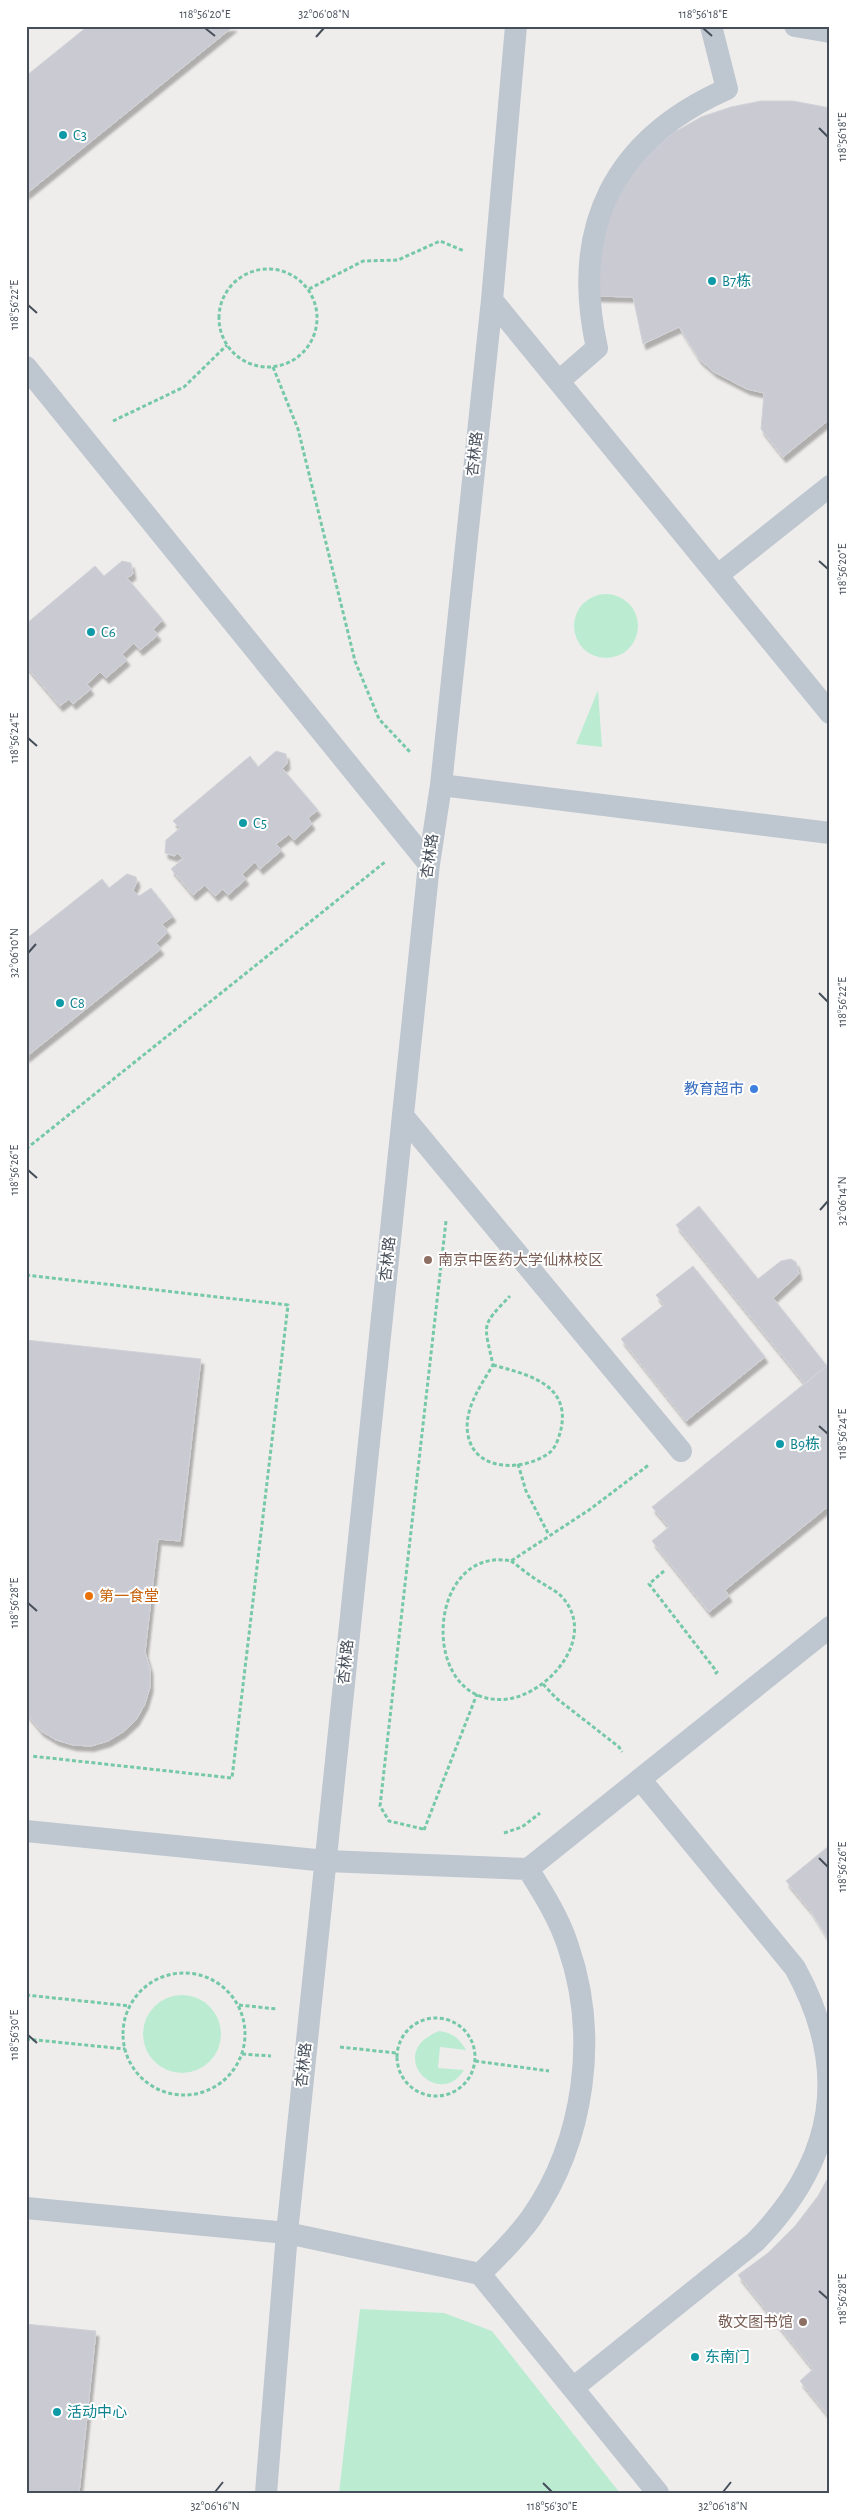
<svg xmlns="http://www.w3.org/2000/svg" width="856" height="2519" viewBox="0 0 856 2519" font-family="'Alegreya Sans','Noto Sans SC',sans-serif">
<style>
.green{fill:#bbecd2}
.building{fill:#cacbd2;stroke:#d1d2d8;filter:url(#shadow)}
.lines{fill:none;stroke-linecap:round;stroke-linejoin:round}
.path{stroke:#75c9a6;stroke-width:3;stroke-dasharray:4 2.5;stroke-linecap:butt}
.lane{stroke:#bec6cf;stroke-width:22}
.ticks{fill:none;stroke:#464e59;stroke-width:2}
.culture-dot{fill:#0f9aa8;stroke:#fff;stroke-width:2}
.shop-dot{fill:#3f7fe0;stroke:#fff;stroke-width:2}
.education-dot{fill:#8d6e63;stroke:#fff;stroke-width:2}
.food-dot{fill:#e8710a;stroke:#fff;stroke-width:2}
.labels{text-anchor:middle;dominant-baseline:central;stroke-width:4;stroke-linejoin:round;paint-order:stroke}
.culture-label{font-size:15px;fill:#0d838f;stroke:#fff;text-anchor:start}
.street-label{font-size:15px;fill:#464e59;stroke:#fff}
.shop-label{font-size:15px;fill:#366cbe;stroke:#fff;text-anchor:end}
.education-label{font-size:15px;fill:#785e54;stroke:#fff;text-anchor:start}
.food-label{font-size:15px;fill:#c56008;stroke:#fff;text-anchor:start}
.neatline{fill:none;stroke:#464e59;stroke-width:2}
.ticks-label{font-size:12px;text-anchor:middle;fill:#464e59}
</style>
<defs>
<filter id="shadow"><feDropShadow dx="3" dy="5.5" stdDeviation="1" flood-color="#0004"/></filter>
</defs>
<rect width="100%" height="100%" fill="#efedec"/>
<path class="green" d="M574 626a32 32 0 1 1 64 0a32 32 0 1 1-64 0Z
M598 690 602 747 576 744Z
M143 2034a39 39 0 1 1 78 0a39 39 0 1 1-78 0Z
M439 2031C453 2033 459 2038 466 2050L440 2047 438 2068 464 2070C439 2111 383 2053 439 2031Z
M360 2309 444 2313 492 2331 620 2493H339Z"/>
<path class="building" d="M88 26H234L26 194V76Z
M761 101H793L830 108V419L783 457 761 429 764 393 747 389 714 372 699 359 679 327 643 344 633 297 594 296 601 234 628 177 649 153 673 133 701 117 731 107Z
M122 561 131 563 133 574 127 578 163 620 153 629 158 635 140 650 134 643 122 654 127 660 106 678 100 672 87 684 91 689 73 704 69 699 60 706 26 666V624L95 566 104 576Z
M276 751 286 754 287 764 282 768 318 810 308 818 312 824 294 840 289 834 276 844 282 850 260 869 255 862 242 874 246 879 228 895 223 889 215 896 205 885 193 895 171 869 183 859 178 853 175 856 165 853 166 840 180 828 173 821 250 756 258 767Z
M127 874 136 877 137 882 133 890 139 896 151 888 173 916 162 924 168 932 156 943 161 949 26 1057V939L102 879 109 888Z
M699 1206 758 1279 781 1261 791 1259 796 1262 799 1274 773 1298 827 1366 805 1384 676 1225Z
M693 1266 765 1357 686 1421 621 1339 664 1305 656 1295Z
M26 1340 201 1359 180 1541 158 1539 145 1652 150 1669V1687L145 1704 136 1720 123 1732 108 1741 91 1746 73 1745 56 1740 41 1731 26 1713Z
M830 1363V1505L725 1590 729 1596 709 1612 652 1541 669 1527 652 1507Z
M830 1845V1942L810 1910 786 1881Z
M830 2174V2418L800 2381 813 2369 738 2275 768 2253 795 2226 818 2196Z
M26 2324 96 2331 79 2493H26Z"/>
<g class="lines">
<path class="path" d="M219 318a49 49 0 1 1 98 0a49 49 0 1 1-98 0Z
M309 289 363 261 398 260 440 241 464 251
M273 367 298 429 355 661 379 719 410 752
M113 421 184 387 227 345
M26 1149 385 862
M26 1275 288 1305 232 1778 31 1756
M493 1365C525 1374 571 1383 561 1429 559 1437 556 1448 549 1453 525 1471 475 1473 468 1435 463 1410 481 1385 493 1365 484 1323 480 1327 510 1296
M518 1464 526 1491 549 1535
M511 1561C521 1568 531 1577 542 1583 549 1588 557 1591 563 1598 597 1638 549 1693 508 1699 417 1710 425 1544 511 1561L589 1510 650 1464
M664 1571 649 1584 717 1672 715 1674
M543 1684 556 1698 619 1747 622 1752
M423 1829 389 1821 380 1806 446 1221
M424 1830 477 1694
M504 1833 522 1827 540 1813
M123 2034a61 61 0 1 1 122 0a61 61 0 1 1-122 0Z
M26 1995 130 2006
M239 2005 277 2009
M397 2057a39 39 0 1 1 78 0a39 39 0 1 1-78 0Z
M26 2039 125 2049
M340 2047 396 2053
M242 2054 271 2056
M475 2061 549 2071"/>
<path class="lane" d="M795 26 830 32
M492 300 830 713
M26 367 429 864
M559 381 597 348C570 227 614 139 727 89L711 26
M718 575 830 486
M441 785 830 833
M403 1116 681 1451
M26 1831 326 1861 528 1869 830 1627
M26 2208 287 2233 480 2274 658 2493
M480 2274C498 2256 516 2239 531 2218 585 2140 599 2035 568 1946 559 1918 543 1893 528 1869
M573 2388 755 2242C836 2160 851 2070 795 1968L640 1779
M266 2493 287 2233 429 864 441 785 492 300 516 26"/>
</g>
<path class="ticks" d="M205 28 215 36M703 28 712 36M316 37 324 28M819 128 828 137M28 305 37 313M819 561 828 569M28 738 37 746M28 953 36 944M819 993 828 1002M28 1170 37 1178M820 1210 828 1201M819 1426 828 1434M28 1603 37 1611M819 1858 828 1867M28 2035 37 2043M819 2291 828 2299M543 2483 552 2492M215 2492 223 2482M723 2492 731 2482"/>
<g class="culture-dot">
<circle cx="63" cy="135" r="5"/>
<circle cx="712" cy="281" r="5"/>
<circle cx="91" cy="632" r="5"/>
<circle cx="243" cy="823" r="5"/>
<circle cx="60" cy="1003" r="5"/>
<circle cx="780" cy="1444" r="5"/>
<circle cx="695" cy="2357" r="5"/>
<circle cx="57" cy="2412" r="5"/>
</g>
<circle class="shop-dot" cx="754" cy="1089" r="5"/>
<g class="education-dot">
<circle cx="428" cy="1260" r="5"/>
<circle cx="803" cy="2322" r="5"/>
</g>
<circle class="food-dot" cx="89" cy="1596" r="5"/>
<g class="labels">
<g class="culture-label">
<text x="73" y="135">C3</text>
<text x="722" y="281">B7栋</text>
<text x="101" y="632">C6</text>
<text x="253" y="823">C5</text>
<text x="70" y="1003">C8</text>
<text x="790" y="1444">B9栋</text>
<text x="705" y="2357">东南门</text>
<text x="67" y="2412">活动中心</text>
</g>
<g class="street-label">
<text transform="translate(475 454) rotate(-84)">杏林路</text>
<text transform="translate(430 856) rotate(-82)">杏林路</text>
<text transform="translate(388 1259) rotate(-84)">杏林路</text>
<text transform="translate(346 1662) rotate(-84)">杏林路</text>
<text transform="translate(304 2065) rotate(-84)">杏林路</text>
</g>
<g class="shop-label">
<text x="744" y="1089">教育超市</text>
</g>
<g class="education-label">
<text x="438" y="1260">南京中医药大学仙林校区</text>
<text x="793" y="2322" text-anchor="end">敬文图书馆</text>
</g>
<g class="food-label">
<text x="99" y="1596">第一食堂</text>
</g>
</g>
<rect width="856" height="2519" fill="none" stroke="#ffffff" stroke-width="55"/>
<rect x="28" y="28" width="800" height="2464" class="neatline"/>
<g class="ticks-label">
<text x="205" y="18">118°56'20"E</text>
<text x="324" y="18">32°06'08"N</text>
<text x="703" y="18">118°56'18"E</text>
<text transform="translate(842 137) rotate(-90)" y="4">118°56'18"E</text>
<text transform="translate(14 305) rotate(-90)" y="4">118°56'22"E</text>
<text transform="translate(842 569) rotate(-90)" y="4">118°56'20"E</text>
<text transform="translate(14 738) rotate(-90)" y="4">118°56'24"E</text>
<text transform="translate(14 953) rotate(-90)" y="4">32°06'10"N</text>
<text transform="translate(842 1002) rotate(-90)" y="4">118°56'22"E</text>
<text transform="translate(14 1170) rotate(-90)" y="4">118°56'26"E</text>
<text transform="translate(842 1201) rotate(-90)" y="4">32°06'14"N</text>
<text transform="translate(842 1434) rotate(-90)" y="4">118°56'24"E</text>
<text transform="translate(14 1603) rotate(-90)" y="4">118°56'28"E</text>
<text transform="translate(842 1867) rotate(-90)" y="4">118°56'26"E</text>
<text transform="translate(14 2035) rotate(-90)" y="4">118°56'30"E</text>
<text transform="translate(842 2299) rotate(-90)" y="4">118°56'28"E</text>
<text x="215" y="2510">32°06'16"N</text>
<text x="552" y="2510">118°56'30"E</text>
<text x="723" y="2510">32°06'18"N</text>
</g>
</svg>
